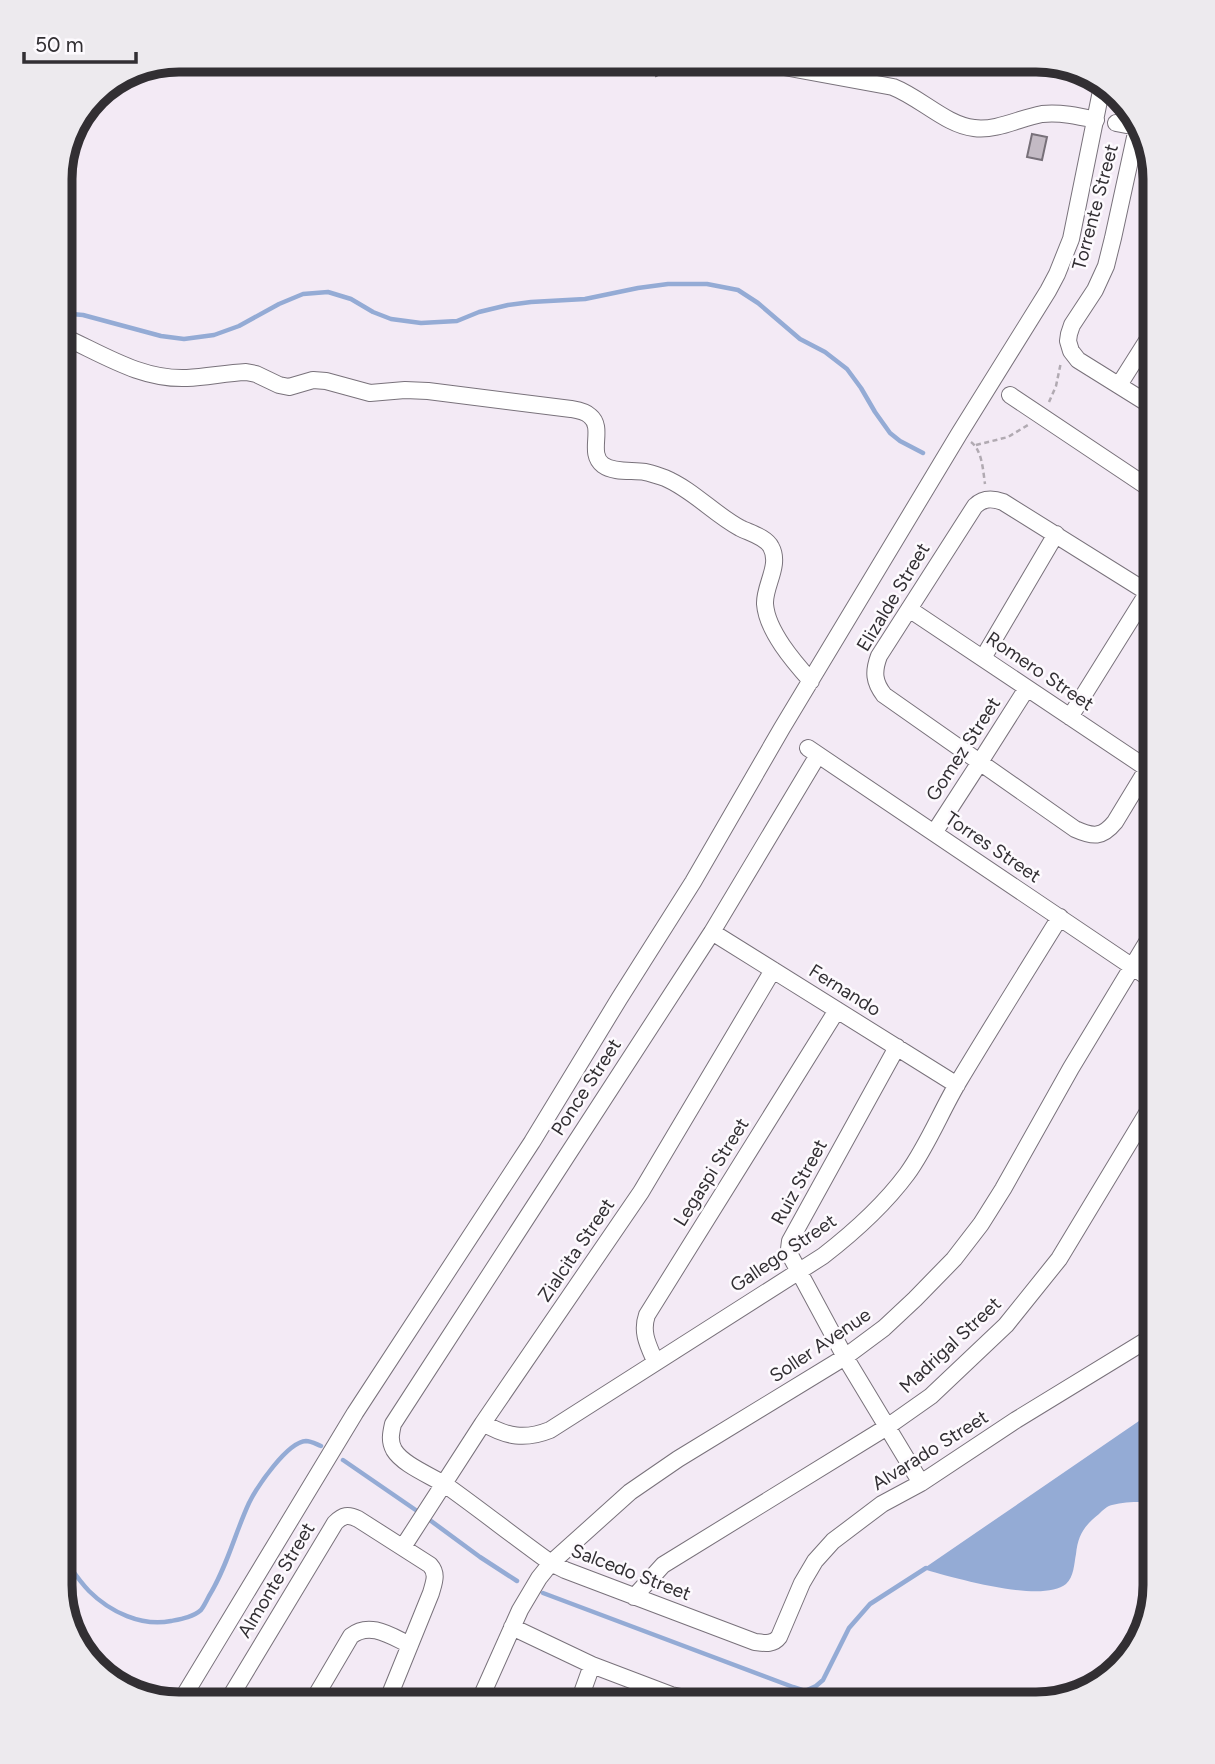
<svg xmlns="http://www.w3.org/2000/svg" width="1215" height="1764" viewBox="0 0 1215 1764" font-family="Figtree,sans-serif">
<style>
.water{fill:#94abd5}
.lines{fill:none;stroke-linecap:round;stroke-linejoin:round}
.stream{stroke:#94abd5;stroke-width:4.5}
.building{fill:#c3bac4;stroke:#777079;stroke-width:2}
.minor-casing{stroke:#79727b;stroke-width:18}
.path{stroke:#b1aab2;stroke-width:2.5;stroke-dasharray:5 3.5;stroke-linecap:butt}
.minor{stroke:#fff;stroke-width:16}
.labels{text-anchor:middle;dominant-baseline:central;stroke-width:5;stroke-linejoin:round;paint-order:stroke}
.street-label{font-size:19px;fill:#322f33;stroke:#fdfafe}
.rim{fill:none;stroke:#322f33;stroke-width:9}
</style>
<rect width="100%" height="100%" fill="#f3eaf5"/>
<path class="water" d="M1155 1410V1502C1141 1502 1126 1501 1112 1505 1107 1506 1103 1510 1099 1514 1084 1526 1078 1535 1076 1554 1074 1564 1074 1577 1066 1584 1042 1604 951 1577 923 1569Z"/>
<g class="lines">
<path class="stream" d="M60 313 83 315 161 336 184 339 214 335 239 326 279 304 303 294 328 292 351 299 373 312 391 319 421 323 457 321 479 312 508 305 531 302 585 299 638 288 668 284H707L738 290 758 303 800 339 825 352 847 369 861 388 875 412 890 433 900 441 923 453
M343 1460 420 1513
M427 1518 480 1557 517 1581
M60 1553C69 1565 78 1580 89 1591 110 1612 142 1627 171 1621 181 1619 193 1617 201 1610 204 1606 207 1600 209 1596 227 1567 235 1533 249 1503 257 1487 287 1442 306 1441 311 1441 316 1444 321 1446
M543 1593 793 1687 805 1691 816 1686 823 1680 849 1628 870 1604 926 1568"/>
</g>
<path class="building" d="M651 63H667L668 70 656 76Z
M1032 134 1047 137 1042 160 1027 157Z"/>
<g class="lines">
<g class="minor-casing">
<path id="minor" d="M758 62 893 87C921 98 946 125 974 128 997 131 1020 118 1042 114 1060 112 1078 116 1096 120
M1139 119 1113 238 1106 266 1095 290 1072 325 1069 334 1068 341 1071 351 1078 360 1155 408
M1116 123 1142 128
M60 335C101 353 140 380 187 378 207 377 226 373 246 372L256 374 279 385 289 387 313 380 326 381 370 393 405 390 428 391 571 409C577 410 585 411 590 416 605 428 587 453 603 465 614 473 632 470 645 472 651 473 659 476 665 478 693 490 714 514 740 528 750 533 766 537 771 547 781 565 764 586 765 604 767 631 794 662 811 681
M1119 385 1155 328
M1010 395 1155 492
M909 609 1148 769
M983 658 1056 534
M1070 717 1148 592
M808 748 1155 982
M818 755 712 932 393 1424C391 1433 389 1441 394 1450 403 1465 432 1476 447 1486 482 1511 516 1538 551 1563L565 1570 755 1642C764 1643 773 1645 779 1637L802 1583 815 1561 833 1541 882 1504 921 1483 1016 1420 1155 1335
M1155 756 1115 822C1102 838 1093 837 1075 829L884 695C874 682 873 672 879 656L975 506C983 498 992 498 1003 502L1155 597
M934 833 980 762 1027 688
M712 932 957 1085
M897 1047 790 1241 789 1249 790 1255 845 1357 921 1483
M1155 1311C1145 1287 1147 1270 1155 1245
M655 1361C648 1345 641 1332 647 1315L837 1010
M483 1423C507 1437 525 1440 550 1430L823 1256C854 1232 884 1205 907 1174 928 1145 941 1111 959 1081 992 1026 1026 972 1060 917
M403 1547 483 1423 641 1192 773 970
M634 1597 663 1565 887 1427 931 1396 1006 1325 1059 1259 1155 1100
M512 1627 592 1665 671 1695 715 1704
M179 1704 355 1413 532 1142 619 999 693 882 782 728 959 434 1048 291 1057 274 1071 239 1103 81
M226 1704 335 1523C343 1515 348 1514 358 1519L430 1565C438 1574 434 1582 431 1593L386 1704
M311 1704 351 1636C370 1621 391 1636 410 1645
M478 1704 520 1610 539 1578 551 1563 630 1492 678 1459 845 1357 884 1328 915 1299 954 1259 981 1224 1003 1189 1071 1068 1155 929
M578 1704 592 1665"/>
</g>
<path class="path" d="M1049 402 1056 386 1061 362
M971 442C982 450 983 470 985 484
M976 445 1008 437 1028 425"/>
<use href="#minor" class="minor"/>
</g>
<g class="labels">
<g class="street-label">
<text transform="translate(1095 207) rotate(-75)">Torrente Street</text>
<text transform="translate(893 597) rotate(-59)">Elizalde Street</text>
<text transform="translate(1040 671) rotate(34)">Romero Street</text>
<text transform="translate(963 749) rotate(-57)">Gomez Street</text>
<text transform="translate(993 847) rotate(34)">Torres Street</text>
<text transform="translate(845 990) rotate(32)">Fernando</text>
<text transform="translate(586 1087) rotate(-57)">Ponce Street</text>
<text transform="translate(711 1172) rotate(-58)">Legaspi Street</text>
<text transform="translate(799 1182) rotate(-61)">Ruiz Street</text>
<text transform="translate(576 1250) rotate(-56)">Zialcita Street</text>
<text transform="translate(783 1253) rotate(-34)">Gallego Street</text>
<text transform="translate(820 1345) rotate(-34)">Soller Avenue</text>
<text transform="translate(950 1345) rotate(-43)">Madrigal Street</text>
<text transform="translate(930 1450) rotate(-32)">Alvarado Street</text>
<text transform="translate(631 1572) rotate(21)">Salcedo Street</text>
<text transform="translate(276 1580) rotate(-59)">Almonte Street</text>
</g>
</g>
<path d="M0 0H1215V1764H0ZM179 72H1036A107 107 0 0 1 1143 179V1585A107 107 0 0 1 1036 1692H179A107 107 0 0 1 72 1585V179A107 107 0 0 1 179 72Z" fill="#edeaee" fill-rule="evenodd"/>
<path class="rim" d="M179 72H1036A107 107 0 0 1 1143 179V1585A107 107 0 0 1 1036 1692H179A107 107 0 0 1 72 1585V179A107 107 0 0 1 179 72Z"/>
<path d="M24 52v10h112v-10" fill="none" stroke="#322f33" stroke-width="3.5"/>
<text x="35" y="52" font-size="21" fill="#322f33" stroke="#fdfafe" stroke-width="5" paint-order="stroke">50 m</text>
</svg>
